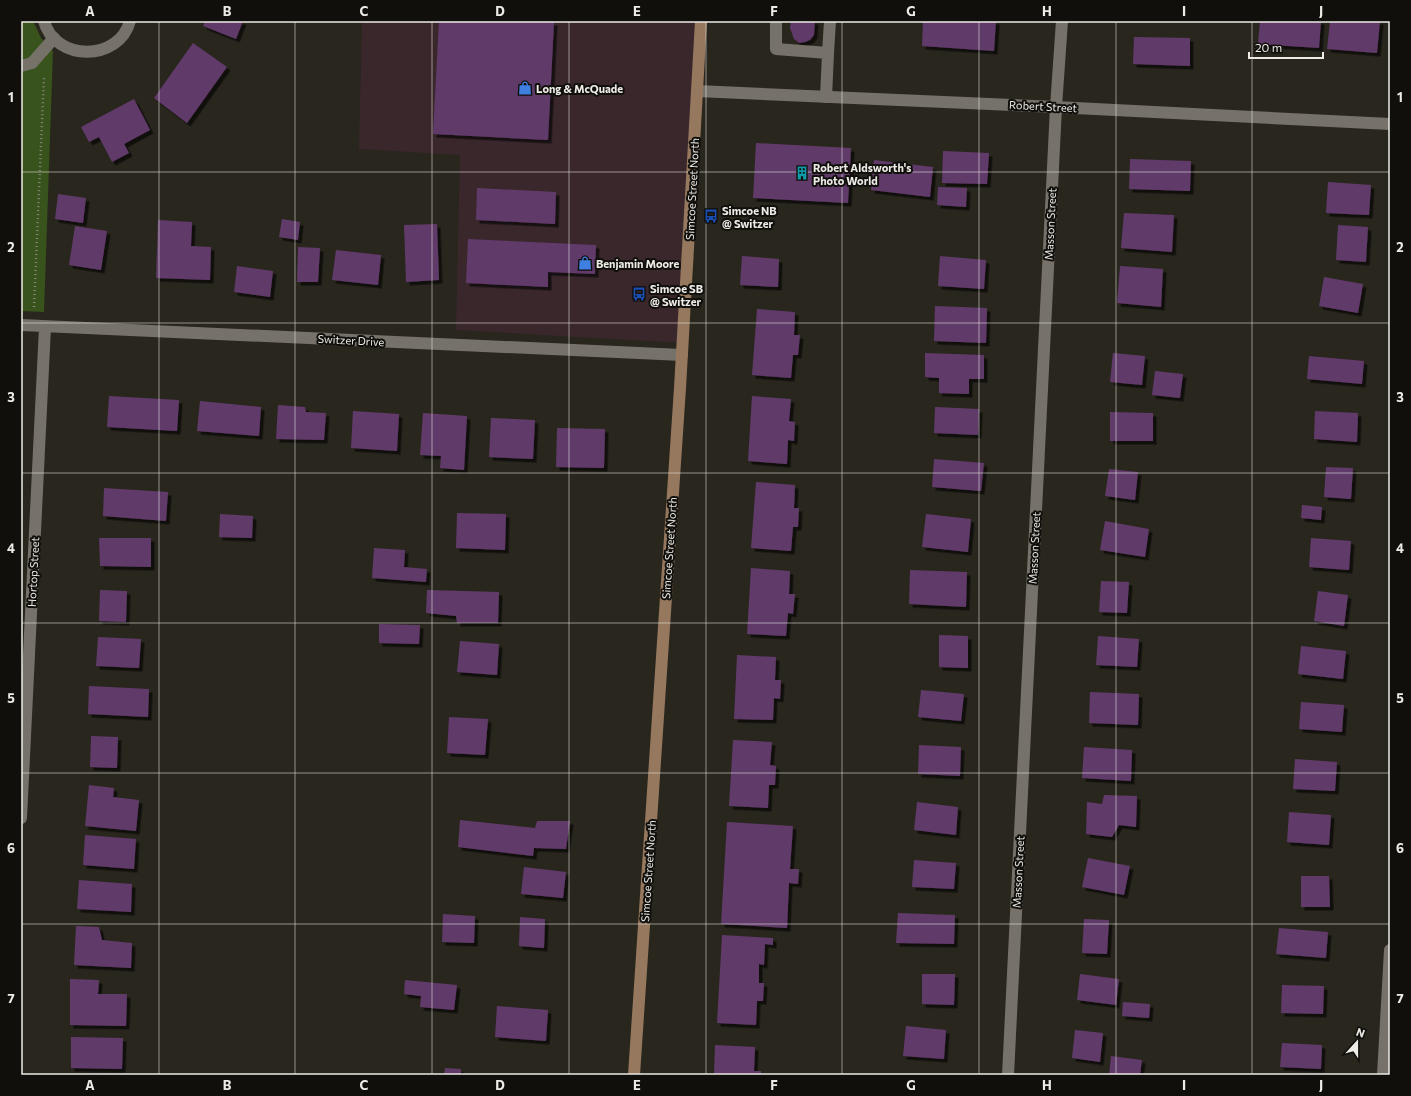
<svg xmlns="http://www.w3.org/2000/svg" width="1411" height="1096" viewBox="0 0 1411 1096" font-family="Commissioner,sans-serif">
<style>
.commercial{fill:#3a272c}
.green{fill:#38531c}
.building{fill:#613a6a;filter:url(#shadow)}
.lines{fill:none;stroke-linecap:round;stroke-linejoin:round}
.path{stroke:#88867f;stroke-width:2.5;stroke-dasharray:1 3;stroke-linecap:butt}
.lane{stroke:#76726a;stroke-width:12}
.street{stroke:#76726a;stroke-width:12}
.secondary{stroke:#95785d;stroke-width:12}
.grid{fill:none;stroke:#edebe6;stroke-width:1;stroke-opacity:0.55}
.labels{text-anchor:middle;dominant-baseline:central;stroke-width:4;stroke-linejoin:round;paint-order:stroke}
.poi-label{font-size:11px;font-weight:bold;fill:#edebe6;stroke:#100f0c;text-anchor:start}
.street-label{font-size:11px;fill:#edebe6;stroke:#100f0c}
.neatline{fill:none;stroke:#edebe6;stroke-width:1.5}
.grid-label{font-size:13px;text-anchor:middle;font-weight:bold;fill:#edebe6}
</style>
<defs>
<filter id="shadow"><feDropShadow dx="3.5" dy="3.5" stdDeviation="0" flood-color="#0009"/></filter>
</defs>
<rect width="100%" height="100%" fill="#29261e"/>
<path class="commercial" d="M362 21H700L684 343 456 330 460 155 359 149Z"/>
<path class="green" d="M21 21H33L41 38 53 51 44 312 21 311Z"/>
<path class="building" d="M205 21H243L236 39 203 26Z
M439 21 554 22 548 140 433 134Z
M791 21H815L814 35 810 40 805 42 799 43 794 39 790 28Z
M923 21H996L994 51 922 46Z
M1260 21H1321L1319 48 1258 44Z
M1330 21H1380L1377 53 1327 49Z
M1134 37 1190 38V66L1133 64Z
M193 43 227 67 187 123 154 98Z
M134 99 150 130 124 144 129 153 112 162 99 137 89 142 81 127Z
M756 143 851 148 848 203 753 198Z
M943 151 989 153 987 184 942 183Z
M1130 159 1191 161 1190 191 1129 189Z
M874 160 933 167 930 197 871 190Z
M1328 182 1371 185 1369 215 1326 213Z
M938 187 967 188 966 207 937 205Z
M477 188 556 192 555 224 476 220Z
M58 194 86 198 83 223 55 219Z
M1124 213 1174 215 1172 252 1121 248Z
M282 219 300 222 298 240 279 237Z
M158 220 192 222 191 246 211 247 210 280 156 278Z
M437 224 439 280 406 282 404 225Z
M1338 225 1368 227 1366 262 1336 260Z
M75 226 107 231 101 270 69 265Z
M468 239 596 245 595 274 548 272V287L466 283Z
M298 247 320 248 318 282H297Z
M336 250 381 255 378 285 332 280Z
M742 256 779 259 778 287 740 285Z
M940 256 986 260 984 289 938 286Z
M237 266 273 271 270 297 234 292Z
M1120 266 1163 269 1161 307 1117 303Z
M1324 277 1363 284 1358 313 1319 306Z
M935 306 987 308 986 343 934 341Z
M757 309 795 312 794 335H800L798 355H793L791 378 752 375Z
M925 353 984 355V379H969V394L939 393V378L925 377Z
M1113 353 1145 356 1142 385 1110 382Z
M1309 356 1364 361 1362 384 1307 379Z
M1155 371 1183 374 1180 398 1152 395Z
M109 396 179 400 177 431 107 427Z
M752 396 791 399 789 421 795 422 794 441 788 440 787 464 748 461Z
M200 401 261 407 259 436 197 431Z
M278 405 305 407 306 412 326 413 324 440 276 439Z
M935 407 979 409 978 435 934 433Z
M353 411 399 414 397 451 351 448Z
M1315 411 1358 413 1357 442 1314 439Z
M1110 412 1153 413V441H1110Z
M423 413 467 416 464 470 440 468 441 456 420 455Z
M491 418 535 420 533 459 489 457Z
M557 428 605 429 604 468 556 467Z
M934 459 984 463 981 491 932 487Z
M1326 467 1353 468 1351 499 1324 497Z
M1109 469 1138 472 1135 500 1105 496Z
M756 482 795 485 794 508H799L798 527H793L791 551 751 548Z
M104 488 168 492 166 521 103 516Z
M1302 505 1322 507 1321 520 1301 518Z
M457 513 506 514 505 550 456 548Z
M220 514 253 516 252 538 219 537Z
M926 514 971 519 968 552 922 547Z
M1105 521 1149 529 1145 557 1100 550Z
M99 538H151V567L100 566Z
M1311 538 1351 541 1349 570 1309 567Z
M374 548 405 550 404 567 427 569 426 582 372 578Z
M751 568 790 571 789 594H795L793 614 788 613 786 636 747 634Z
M910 570 967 572 966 607 909 604Z
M1101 581 1129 582 1127 613 1099 612Z
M100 590 127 591 126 622 99 621Z
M427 590 499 592 498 623H457L456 616 426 613Z
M1318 591 1348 595 1344 626 1314 621Z
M379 624 420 625 419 644 379 643Z
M939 635 968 636V668L939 667Z
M1098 636 1139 639 1137 667 1096 665Z
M98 637 141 639 139 668 96 666Z
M460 641 499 644 497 675 457 672Z
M1301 646 1346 651 1343 679 1298 674Z
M737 655 776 657 775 680H781L780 699 774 698 773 720 734 719Z
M89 686 149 689 148 717 88 714Z
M921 690 964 694 961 721 918 717Z
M1090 692 1139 694 1138 725 1089 723Z
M1301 702 1344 705 1342 732 1299 729Z
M449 717 488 719 485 755 447 753Z
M91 736 118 737 117 768 90 767Z
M733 740 772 742 770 765 776 766 775 785H769L768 808 729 806Z
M919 745 961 747 960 776 918 774Z
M1084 747 1132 750 1131 781 1082 778Z
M1295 759 1337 762 1335 791 1293 789Z
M89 785 114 788 113 797 139 800 136 831 85 826Z
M1104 795 1137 796 1136 827 1119 825 1112 837 1086 834 1087 802 1102 804Z
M917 802 958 807 956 835 914 830Z
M1289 812 1331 815 1329 845 1287 842Z
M460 820 535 828 537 821H570L566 849 534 848 533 856 458 847Z
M727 822 793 826 790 869H799L798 884 789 883 787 928 721 924Z
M85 835 136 839 134 869 83 865Z
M1088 858 1130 866 1124 895 1082 887Z
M914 860 956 863 954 889 912 887Z
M524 867 566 872 563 898 521 894Z
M1301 876H1329L1330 907H1301Z
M79 880 132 884 131 912 77 909Z
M898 913 955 915 954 944 896 943Z
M443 914 475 916 474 943 442 942Z
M520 917 545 919 544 948 519 946Z
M1084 919 1109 920 1107 954 1082 953Z
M76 926 99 927 102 940 132 943 131 968 74 965Z
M1279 928 1328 932 1326 958 1276 954Z
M722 935 773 938V945L765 944 764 965 759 964V983H764L763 1001H757L756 1025 717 1023Z
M922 974H955L954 1005 922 1004Z
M1080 974 1119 979 1116 1005 1077 1000Z
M70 979 99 980 98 994H127L126 1026 70 1025Z
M405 980 457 985 454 1010 420 1007 421 996 404 994Z
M1282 985 1324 986 1323 1014 1281 1013Z
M1123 1002 1150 1004 1149 1018 1122 1016Z
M497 1006 548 1010 546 1041 495 1037Z
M906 1026 946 1030 944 1059 903 1056Z
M1075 1030 1103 1033 1100 1062 1072 1058Z
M71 1037 123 1038 122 1069 71 1068Z
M1282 1043 1322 1045 1321 1069 1280 1067Z
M715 1045 755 1047 754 1071H761V1075H714Z
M1111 1056 1142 1060 1140 1075H1109Z
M445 1068 461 1069V1075H444Z"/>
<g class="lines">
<path class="path" d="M34 307 44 76"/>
<path class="lane" d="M776 21V49L828 53 826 97
M828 53 830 21
M21 66 32 63 54 38"/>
<path class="street" d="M44 21C55 62 119 62 130 21
M697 91 1056 107 1390 124
M21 325 682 355
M21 818 45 327
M1008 1075 1056 107 1062 21
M1383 1075 1390 950"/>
<path class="secondary" d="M634 1075 680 388 701 21"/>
</g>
<path class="grid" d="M159 21V1075M295 21V1075M432 21V1075M569 21V1075M706 21V1075M842 21V1075M979 21V1075M1116 21V1075M1252 21V1075M21 172H1390M21 323H1390M21 473H1390M21 623H1390M21 773H1390M21 924H1390"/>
<defs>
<g id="shop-bare" transform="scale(1.08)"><path d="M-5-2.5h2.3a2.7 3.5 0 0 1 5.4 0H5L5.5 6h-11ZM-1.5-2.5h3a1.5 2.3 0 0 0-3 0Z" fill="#3f7fe0" stroke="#100f0c" stroke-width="2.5" paint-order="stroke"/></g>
<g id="building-bare" transform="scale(1.08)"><path d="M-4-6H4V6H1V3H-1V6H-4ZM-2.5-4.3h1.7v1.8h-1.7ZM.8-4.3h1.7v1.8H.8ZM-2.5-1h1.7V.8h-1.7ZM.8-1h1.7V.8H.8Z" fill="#0f9aa8" stroke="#100f0c" stroke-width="2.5" paint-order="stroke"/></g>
<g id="bus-bare" transform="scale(1.08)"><path d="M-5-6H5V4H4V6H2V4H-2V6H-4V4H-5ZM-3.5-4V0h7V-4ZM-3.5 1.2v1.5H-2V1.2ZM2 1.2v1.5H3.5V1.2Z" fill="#1a4fb4" stroke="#100f0c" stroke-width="2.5" paint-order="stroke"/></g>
</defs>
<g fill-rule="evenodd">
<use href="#shop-bare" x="525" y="88"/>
<use href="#building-bare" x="802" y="173"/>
<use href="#bus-bare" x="711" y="216"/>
<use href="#shop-bare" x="585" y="263"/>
<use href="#bus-bare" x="639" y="294"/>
</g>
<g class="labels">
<g class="poi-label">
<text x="536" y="88">Long &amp; McQuade</text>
<text x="813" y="167">Robert Aldsworth's<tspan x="813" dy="13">Photo World</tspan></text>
<text x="722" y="210">Simcoe NB<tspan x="722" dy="13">@ Switzer</tspan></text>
<text x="596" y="263">Benjamin Moore</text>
<text x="650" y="288">Simcoe SB<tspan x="650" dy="13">@ Switzer</tspan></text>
</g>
<g class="street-label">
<text transform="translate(1043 106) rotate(3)">Robert Street</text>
<text transform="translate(692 189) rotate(-87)">Simcoe Street North</text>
<text transform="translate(1050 224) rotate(-87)">Masson Street</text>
<text transform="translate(351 340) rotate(3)">Switzer Drive</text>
<text transform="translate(669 548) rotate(-86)">Simcoe Street North</text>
<text transform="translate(1034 548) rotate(-87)">Masson Street</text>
<text transform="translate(33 572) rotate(-87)">Hortop Street</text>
<text transform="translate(648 871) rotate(-86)">Simcoe Street North</text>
<text transform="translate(1018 872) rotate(-87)">Masson Street</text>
</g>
</g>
<rect width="1411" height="1096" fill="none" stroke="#100f0c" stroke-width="44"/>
<g transform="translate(1357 1042) rotate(21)" stroke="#100f0c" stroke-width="3" paint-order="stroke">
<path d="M0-3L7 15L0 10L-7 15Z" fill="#edebe6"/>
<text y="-6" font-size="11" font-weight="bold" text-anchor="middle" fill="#edebe6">N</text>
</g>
<path d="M1249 52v6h74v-6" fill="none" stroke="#edebe6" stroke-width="2"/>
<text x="1255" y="52" font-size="12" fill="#edebe6" stroke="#100f0c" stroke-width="3" paint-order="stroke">20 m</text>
<rect x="22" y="22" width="1367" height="1052" class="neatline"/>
<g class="grid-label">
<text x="90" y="16">A</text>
<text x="227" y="16">B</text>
<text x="364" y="16">C</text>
<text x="500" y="16">D</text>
<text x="637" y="16">E</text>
<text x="774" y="16">F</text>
<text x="911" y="16">G</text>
<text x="1047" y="16">H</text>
<text x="1184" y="16">I</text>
<text x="1321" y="16">J</text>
<text x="11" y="102">1</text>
<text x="1400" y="102">1</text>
<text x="11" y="252">2</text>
<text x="1400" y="252">2</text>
<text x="11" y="402">3</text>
<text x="1400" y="402">3</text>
<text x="11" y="553">4</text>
<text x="1400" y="553">4</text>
<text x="11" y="703">5</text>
<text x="1400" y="703">5</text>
<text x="11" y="853">6</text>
<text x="1400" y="853">6</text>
<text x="11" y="1003">7</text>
<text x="1400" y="1003">7</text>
<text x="90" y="1090">A</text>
<text x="227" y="1090">B</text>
<text x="364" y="1090">C</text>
<text x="500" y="1090">D</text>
<text x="637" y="1090">E</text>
<text x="774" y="1090">F</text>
<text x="911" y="1090">G</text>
<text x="1047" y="1090">H</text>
<text x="1184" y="1090">I</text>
<text x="1321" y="1090">J</text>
</g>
</svg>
